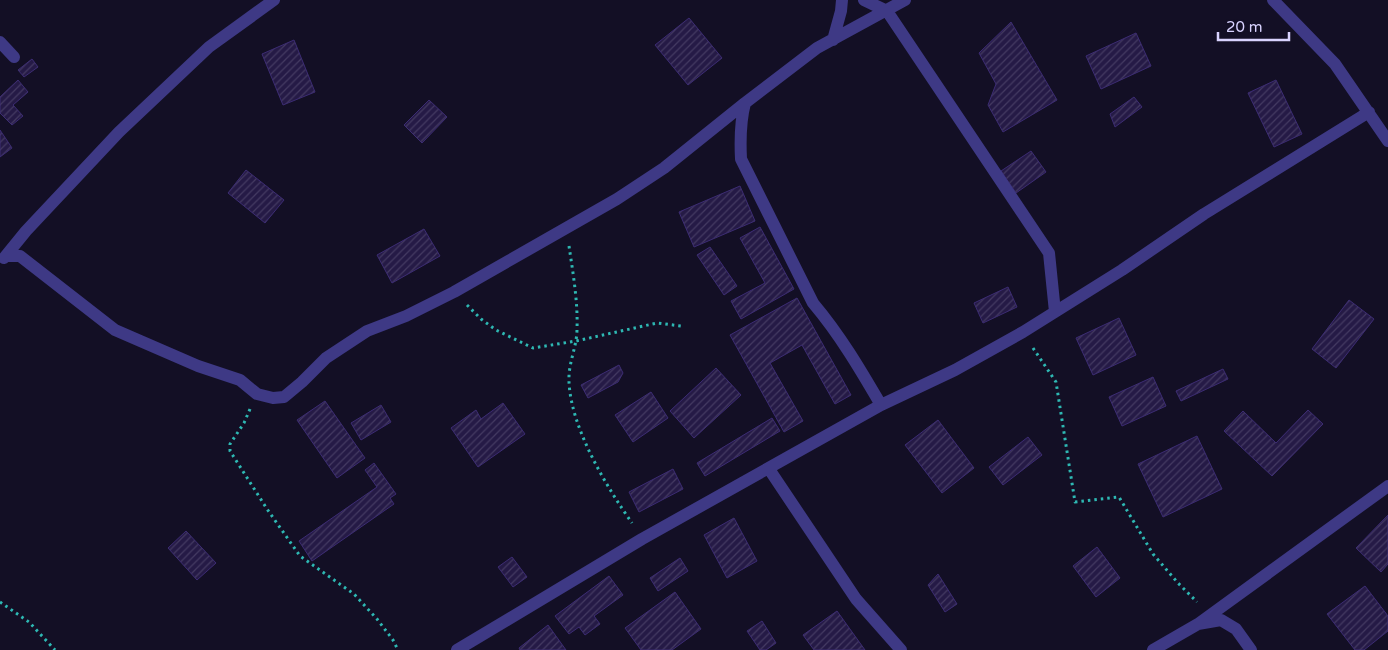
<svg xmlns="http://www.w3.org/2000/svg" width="1388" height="650" viewBox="0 0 1388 650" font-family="'Varela Round',sans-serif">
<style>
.building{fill:url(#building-hatch);stroke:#3c2c73}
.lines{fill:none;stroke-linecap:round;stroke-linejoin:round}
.path{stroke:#2eb8b3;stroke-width:3;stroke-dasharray:2.5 4;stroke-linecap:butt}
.minor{stroke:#3e3985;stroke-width:12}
</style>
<defs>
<pattern id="building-hatch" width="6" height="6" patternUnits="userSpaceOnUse" patternTransform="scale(1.25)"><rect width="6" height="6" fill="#251a46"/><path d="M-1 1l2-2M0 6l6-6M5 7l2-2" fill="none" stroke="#443a62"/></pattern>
</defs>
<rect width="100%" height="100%" fill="#130f25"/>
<path class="building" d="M689 18 722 58 688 85 655 45Z
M1011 22 1057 100 1003 132 988 105 996 84 979 53Z
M1136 33 1151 66 1101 89 1086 56Z
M294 40 315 92 283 105 262 54Z
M32 59 38 67 24 77 18 70Z
M18 80 28 92 13 105 23 116 12 125 0 113V97Z
M1276 80 1302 134 1274 147 1248 93Z
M1134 97 1142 107 1115 127 1110 114Z
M429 100 447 117 422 143 404 125Z
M0 130 12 148 0 157Z
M1031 151 1046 172 1016 193 1001 171Z
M246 170 284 200 265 223 228 193Z
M740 186 755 221 694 247 679 212Z
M760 227 794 289 741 319 731 301 765 283 740 238Z
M424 229 440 256 392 283 377 255Z
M710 247 737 286 724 295 697 255Z
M1008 287 1017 307 983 323 974 303Z
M797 298 851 395 835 404 802 345 770 363 803 421 784 432 730 335Z
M1349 300 1374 319 1336 368 1312 349Z
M1119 318 1136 355 1093 375 1076 338Z
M619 365 623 373 618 382 588 398 581 385Z
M716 368 741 395 694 438 670 411Z
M1223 369 1228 379 1181 401 1176 391Z
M1153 377 1166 406 1122 426 1109 397Z
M651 392 668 418 633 442 615 415Z
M325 401 365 458 337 478 297 420Z
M503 403 525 434 478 467 451 428 476 410 481 419Z
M381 405 391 422 361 440 351 423Z
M1308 410 1323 424 1272 476 1224 431 1243 411 1276 443Z
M772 418 780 431 705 476 697 463Z
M938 420 974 468 942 493 905 445Z
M1197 436 1222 489 1163 517 1138 464Z
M1028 437 1042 455 1003 485 989 467Z
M374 463 396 494 390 498 394 504 312 561 299 541 377 487 365 470Z
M673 469 683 489 639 512 629 492Z
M1388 515V564L1381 572 1356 548Z
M734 518 757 561 727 578 704 535Z
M186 531 216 563 197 580 168 548Z
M1097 547 1120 578 1096 597 1073 566Z
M512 557 527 577 513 587 498 567Z
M680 558 688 571 658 591 650 578Z
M938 574 957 604 945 612 928 585Z
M609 576 623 595 594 616 600 624 585 635 579 627 569 634 555 616Z
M1365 586 1388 616V631L1364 650H1355L1327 614Z
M675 592 701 629 672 650H641L625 628Z
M837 611 865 650H814L803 635Z
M762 621 776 643 766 650H760L747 631Z
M548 625 566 650H520L519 648Z"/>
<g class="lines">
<path class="path" d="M569 246C573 273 578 302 577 329 577 347 568 363 569 382 571 428 606 486 632 523
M467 305 481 319 496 330 533 348 576 341 657 323 681 326
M1033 348 1056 382 1075 502 1119 497 1153 554 1178 583 1197 602
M250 409 244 423 230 444V451L267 509 300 556 354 594 377 619 393 640 398 650
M0 602 29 622 55 650"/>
<path class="minor" d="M864 0 887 11 1049 253 1055 312
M1273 0 1335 64 1388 141
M833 40 841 11 842 0
M0 42 14 57
M745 103C740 122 740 139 741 159L813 303C840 335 860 369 881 405
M6 256H20L115 330 198 366 240 380 257 394 273 398 284 397 302 382 326 358 367 331 406 316 454 292 617 199 664 168 745 103 817 48 905 0
M4 258 26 231 119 132 209 47 274 0
M769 469 856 599 901 650
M1198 624 1388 486
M457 650 642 539 881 405 955 370 1023 332 1122 270 1204 214 1369 112
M1153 650 1198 624 1221 620 1236 629 1251 650"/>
</g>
<path d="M1218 32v8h71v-8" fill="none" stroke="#d9d3ff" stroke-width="2.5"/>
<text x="1226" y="32" font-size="15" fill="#d9d3ff" stroke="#130f25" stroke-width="4" paint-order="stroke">20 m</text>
</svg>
